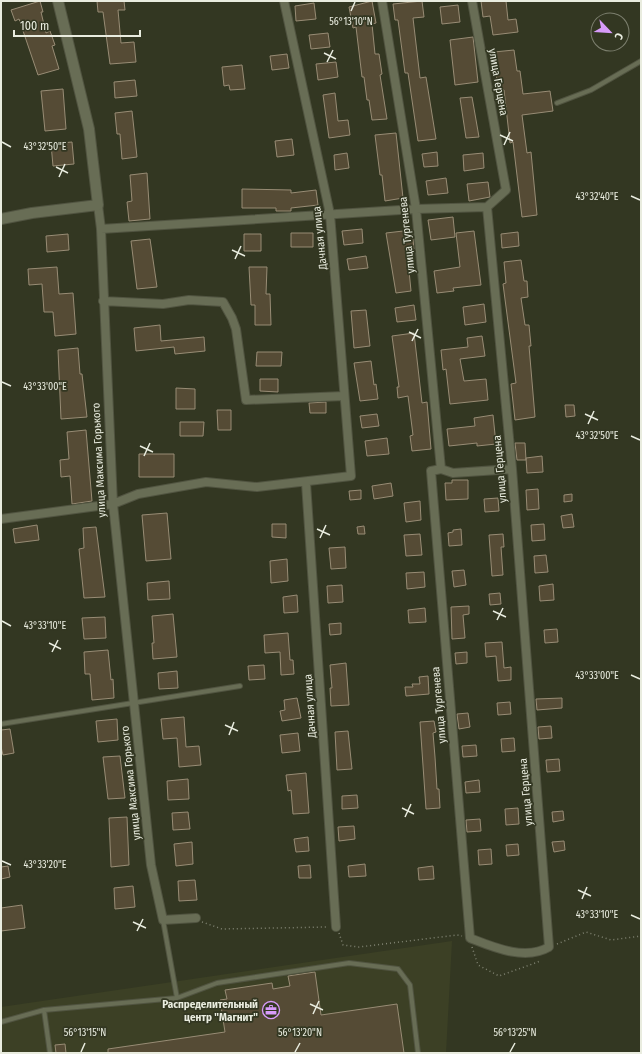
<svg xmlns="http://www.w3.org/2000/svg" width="642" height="1054" viewBox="0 0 642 1054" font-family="'Fira Sans Condensed',sans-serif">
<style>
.built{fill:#3c4025}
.building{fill:#554b35;stroke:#988c75}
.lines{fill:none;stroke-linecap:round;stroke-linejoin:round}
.service-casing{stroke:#515441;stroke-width:6}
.minor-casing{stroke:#515441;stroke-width:10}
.tertiary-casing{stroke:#515441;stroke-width:12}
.path{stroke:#818473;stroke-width:1.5;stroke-dasharray:1 3;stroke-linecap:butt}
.service{stroke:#686d55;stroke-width:4}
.minor{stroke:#686d55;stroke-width:8}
.tertiary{stroke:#686d55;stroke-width:10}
.ticks{fill:none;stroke:#e9ecdf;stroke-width:1.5}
.labels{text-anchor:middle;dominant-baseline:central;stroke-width:3.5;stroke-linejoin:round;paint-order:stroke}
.street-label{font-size:11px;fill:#e9ecdf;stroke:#333722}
.poi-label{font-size:11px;font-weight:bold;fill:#e9ecdf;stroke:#333722;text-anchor:end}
.ticks-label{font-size:10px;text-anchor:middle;fill:#e9ecdf;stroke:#333722;stroke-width:3.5;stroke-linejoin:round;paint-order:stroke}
</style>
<rect width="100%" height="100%" fill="#333722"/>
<path class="built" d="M452 941 446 1053H1V1007Z"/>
<path class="building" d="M40 1 43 12H41L46 33 50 31 55 45 52 46 59 69 38 75 19 19 15 21 11 10Z
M97 1H124L125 10H118L121 43 134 42 136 62 110 64 103 12H98Z
M372 1 376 23 372 24 375 54H379L382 74 380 75 387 119 372 120 369 100H367L364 77H362L356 27 353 28 349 7Z
M422 1 424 17 413 18 420 78 426 77 436 139 418 141 408 73H405L398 20H395L393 4Z
M481 1H506L508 20 516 19 518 32 493 35 490 16 483 17Z
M314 3 316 19 296 21 295 6Z
M458 5 460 22 442 24 440 7Z
M328 33 330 47 311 49 309 35Z
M473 37 478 82 455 85 450 40Z
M514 50 517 71H520L523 94 550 91 553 111 522 115 527 153 531 152 537 215 522 217 513 142 510 143 504 90 498 91 494 52Z
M287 54 289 68 272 70 270 56Z
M336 62 338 77 318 80 316 64Z
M242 65 245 89 230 90 229 85 224 86 222 67Z
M135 80 137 96 115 98 114 82Z
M63 89 66 129 45 131 41 91Z
M335 93 338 121 348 120 350 135 329 138 323 95Z
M472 97 479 137 466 138 460 98Z
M132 111 137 157 122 159 120 134H117L115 113Z
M396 133 403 198 385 201 382 175H380L375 135Z
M292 139 294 155 277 157 275 141Z
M72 142 74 164 53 166 51 144Z
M437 152 438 166 424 167 422 154Z
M347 153 349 168 335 170 334 155Z
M483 153 484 168 464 171 463 155Z
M147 173 150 219 129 221 127 202 132 201 130 175Z
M446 178 448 193 428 195 426 181Z
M488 182 490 197 469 201 467 184Z
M242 189 291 190V193L316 190 318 205 291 208V211H276V208H242Z
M453 217 455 237 431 240 428 220Z
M362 229 363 243 344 245 342 231Z
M412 230 414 249 407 250 411 291 396 293 386 233Z
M474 231 481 285 453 288 454 291 437 293 434 271 460 267 456 233Z
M518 232 519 246 502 248 501 234Z
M291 233H313V247H291Z
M68 234 69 250 47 252 46 236Z
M244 234H261V251H244Z
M150 239 157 287 137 289 131 241Z
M366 256 368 268 349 270 347 259Z
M521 260 524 281H527L528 297 521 298 525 325H529L531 346H529L535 417 515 420 511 384 516 383 503 284 506 283 504 262Z
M57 267 59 294 73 293 76 334 55 336 53 312H44L42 284 29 285 28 269Z
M249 267H267L266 294H270L271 325H255V305H251Z
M484 304 486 322 465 325 463 307Z
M414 305 416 320 397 322 395 308Z
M366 310 370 346 354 348 351 311Z
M160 325 161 341 204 337 205 351 175 354 174 347 136 351 134 328Z
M414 333 422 403 427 402 431 449 412 451 410 436 413 435 408 396 398 398 397 387H399L392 336Z
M482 336 485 356 460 359 464 381 486 379 488 400 450 404 446 369 443 370 441 350 468 347 467 338Z
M78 348 80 374H82L87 417 61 419 58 350Z
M257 352H282L281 366H256Z
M371 361 374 385 376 384 378 399 360 401 354 363Z
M260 379H278V392L260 391Z
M176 388 195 389V409H176Z
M326 402V413H310L309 403Z
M565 405H574L575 416 566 417Z
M217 410H231V430H218Z
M377 414 379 426 362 428 360 416Z
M493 415 496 444 477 446V443L449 446 447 429 475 426 474 418Z
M180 422H204L203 436H180Z
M86 430 92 501 72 504 70 476 61 477 60 460 69 459 67 432Z
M387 438 389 454 367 456 365 441Z
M515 443H525L526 460H517Z
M139 454H174V477H139Z
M542 456 543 472 527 473 526 458Z
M452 480H468V499L446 500 445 483H452Z
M391 483 393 496 374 499 372 486Z
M538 489 539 509 527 510 526 490Z
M361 490V499L350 500 349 491Z
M572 494V501L564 502V495Z
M498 498 499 511 485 512 484 499Z
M420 501 421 520 406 522 404 503Z
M167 513 171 559 146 561 142 515Z
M572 514 574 527 563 528 561 516Z
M272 524H286V538L272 537Z
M544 524 545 540 532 541 531 525Z
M37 525 39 540 15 543 13 529Z
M364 526 365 534H358L357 527Z
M96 527 105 597 84 598 79 549 84 548 83 528Z
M461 529 462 545 449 546 448 533 453 532V530Z
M420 534 422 555 406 556 404 535Z
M503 534 504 547H501L503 575 492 576 489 535Z
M345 547 346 568 331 569 329 548Z
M546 555 548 572 535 573 534 556Z
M287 559 288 581 271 583 270 561Z
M464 570 466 585 454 587 452 571Z
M424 572 425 587 407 589 406 573Z
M169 581 170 599 148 600 147 583Z
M553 584 554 600 540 601 539 586Z
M342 585 343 602 328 603 327 586Z
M500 593 501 604 490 605 489 594Z
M297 595 298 612 284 613 283 597Z
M469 606V614L463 615 465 638 452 639 451 607Z
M425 608 426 622 409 623 408 610Z
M173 614 177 657 153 659 152 643H154L152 616Z
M105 617 106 638 84 639 82 618Z
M341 623V634L330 635 329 624Z
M557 629 558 642 545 643 544 630Z
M288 633 290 660H293L294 674 281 675 280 652 265 653 264 635Z
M502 642 504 668 511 667V680L498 681 496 656 486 657 485 643Z
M108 650 111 680 113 679 114 698 92 700 90 674H85L84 652Z
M467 652V663L456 664 455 653Z
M346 663 349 705 331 706 330 688H332L330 665Z
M264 665 265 679 249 680 248 666Z
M177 671 178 688 159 689 158 673Z
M428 676 429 694 406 696 405 687H413L412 684H420L419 677Z
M297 698 301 718 282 721 280 711 285 710 284 700Z
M562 698V708L537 710 536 699Z
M510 702 511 714 498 715 497 703Z
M468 713 470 727 459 729 457 714Z
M184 717 186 747 199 746 201 765 179 767 177 738 163 739 161 719Z
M117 719 118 740 98 742 96 721Z
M434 721 436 732 433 733 435 757 437 789H439L440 808 426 809 420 722Z
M551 726 552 738 539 739 538 727Z
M10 729 14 753 3 755 1 747V730Z
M348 731 352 769 337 770 335 732Z
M298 733 300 751 282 753 280 735Z
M514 738 515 751 502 752 501 739Z
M476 745 477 756 463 757 462 746Z
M120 756 125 798 108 799 103 757Z
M559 759 560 771 547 772 546 760Z
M306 773 309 813 293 814 291 790 288 791 286 775Z
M188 779 189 799 168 800 167 781Z
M479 780 480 792 466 793 465 782Z
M357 795 358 808 342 809V796Z
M518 808 519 824 506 825 505 809Z
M563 811 564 820 553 822 552 812Z
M188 812 190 829 173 830 172 813Z
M127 817 129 865 111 867 109 818Z
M480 819 481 831 467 832 466 820Z
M354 826 355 839 339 841 338 827Z
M308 837 309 851 296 852 294 839Z
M564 841 565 850 554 852 552 842Z
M192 842 193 864 176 866 174 844Z
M518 844 519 855 507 856 506 845Z
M491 849 492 864 479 865 478 850Z
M365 864 366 876 349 877 348 866Z
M310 865 311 878H299L298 866Z
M8 866 10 877 1 879V867Z
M433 866 434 879 419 880 418 868Z
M195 880 197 900 179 901 178 881Z
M133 886 135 907 115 909 114 888Z
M22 905 25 928 1 931V908Z
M315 972 321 1015 397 1004 404 1053H108V1049L225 1032 220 1000 227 999 225 990 272 983 273 989 290 986 288 976Z
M65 1044 66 1053H56L55 1045Z"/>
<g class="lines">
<g class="service-casing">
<path id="service" d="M557 103 591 90 641 61
M1 724 240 686
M163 920 177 998
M44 1010 50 1053
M1 1022 44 1010 177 998 217 983 349 963 398 969 410 985 418 1053"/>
</g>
<g class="minor-casing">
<path id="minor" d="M382 1 416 209 441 469
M472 1 506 190 487 207 512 469 549 947C525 961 493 947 470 938L431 471 441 469 453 473 512 469
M98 205 101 229 113 504 151 865 163 920 196 918
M101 229 416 209 487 207
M103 301 163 304 189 300 223 302 232 318 236 329 246 400 344 396
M306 483 336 927
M1 519 113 504 138 494 206 482 257 487 351 476 330 214 284 1"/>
</g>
<g class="tertiary-casing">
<path id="tertiary" d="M1 219 32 213 98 205 89 129 58 1"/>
</g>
<path class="path" d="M202 922 222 929 327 927
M339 933 343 945 359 947 457 935 462 936
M557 944 586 932 611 940 641 936
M472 947 478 965 499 976 538 962 540 960"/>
<use href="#service" class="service"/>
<use href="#minor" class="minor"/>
<use href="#tertiary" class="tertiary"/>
</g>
<path class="ticks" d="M351 11 355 2M324 53 336 59M327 62 333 50M500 135 513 141M2 142 11 147M504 145 510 132M56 167 68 173M59 177 65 164M631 196 640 200M232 250 245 256M235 259 241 246M409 332 421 338M412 341 418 329M2 382 11 386M585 414 598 420M588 424 594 411M631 436 640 440M140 446 153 452M144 456 150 443M317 529 330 535M320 538 326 525M493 611 506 617M497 620 503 608M2 621 11 626M49 643 61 649M52 652 58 640M631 675 640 679M225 725 238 731M229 735 234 722M402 808 414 814M405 817 411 804M2 861 11 865M578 890 591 896M582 899 587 887M631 915 640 919M133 922 146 928M137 931 143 919M310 1004 323 1010M313 1014 319 1001M81 1052 85 1043M295 1052 300 1043M510 1052 515 1043"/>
<defs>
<g id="office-ring" transform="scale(0.9)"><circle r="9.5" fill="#333722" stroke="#d79bf9" stroke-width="1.5"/><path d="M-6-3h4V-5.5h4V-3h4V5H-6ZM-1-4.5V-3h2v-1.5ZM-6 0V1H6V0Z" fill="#d79bf9"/></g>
</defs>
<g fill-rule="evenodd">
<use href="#office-ring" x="271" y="1010"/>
</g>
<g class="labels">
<g class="street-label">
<text transform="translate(498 82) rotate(80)">улица Герцена</text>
<text transform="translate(407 235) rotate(-96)">улица Тургенева</text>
<text transform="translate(320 238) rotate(-96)">Дачная улица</text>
<text transform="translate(99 460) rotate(-93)">улица Максима Горького</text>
<text transform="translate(500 469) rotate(-95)">улица Герцена</text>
<text transform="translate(439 705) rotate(-95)">улица Тургенева</text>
<text transform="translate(310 706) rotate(-94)">Дачная улица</text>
<text transform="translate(131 783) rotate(-96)">улица Максима Горького</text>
<text transform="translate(526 792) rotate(-95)">улица Герцена</text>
</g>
<g class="poi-label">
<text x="258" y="1004">Распределительный<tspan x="258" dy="13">центр "Магнит"</tspan></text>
</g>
</g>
<g class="ticks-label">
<text x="351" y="25">56°13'10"N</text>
<text x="45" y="150">43°32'50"E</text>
<text x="597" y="200">43°32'40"E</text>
<text x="45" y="390">43°33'00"E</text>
<text x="597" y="439">43°32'50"E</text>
<text x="45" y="629">43°33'10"E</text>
<text x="597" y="679">43°33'00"E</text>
<text x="45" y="868">43°33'20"E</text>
<text x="597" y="918">43°33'10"E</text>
<text x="85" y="1036">56°13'15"N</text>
<text x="300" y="1036">56°13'20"N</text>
<text x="515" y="1036">56°13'25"N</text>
</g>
<rect width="642" height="1054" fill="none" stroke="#e9ecdf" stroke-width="4"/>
<g transform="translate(610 32) rotate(115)"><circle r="19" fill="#333722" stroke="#7c7f6e"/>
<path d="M0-3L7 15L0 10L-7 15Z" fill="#d79bf9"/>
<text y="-6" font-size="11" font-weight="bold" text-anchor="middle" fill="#e9ecdf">С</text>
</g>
<path d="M14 30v6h126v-6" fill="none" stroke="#e9ecdf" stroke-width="2"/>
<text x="20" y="30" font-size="12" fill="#e9ecdf" stroke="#333722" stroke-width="3" paint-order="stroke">100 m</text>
</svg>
